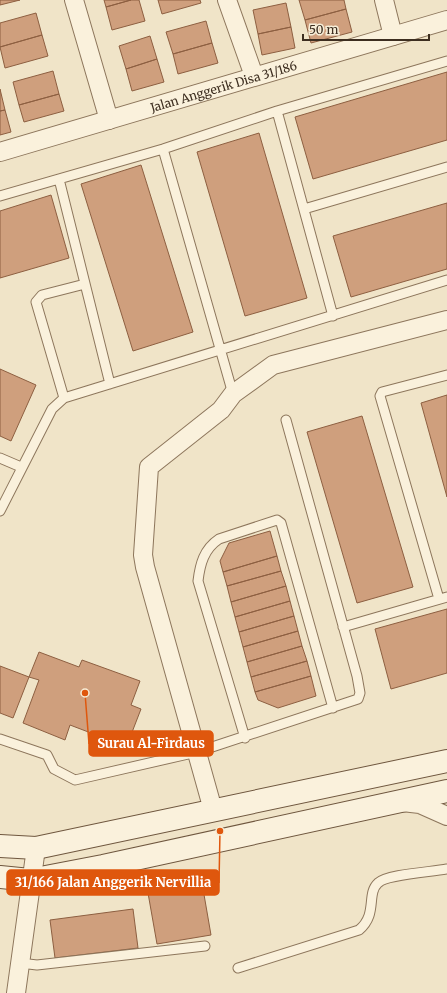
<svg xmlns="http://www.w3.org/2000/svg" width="447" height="993" viewBox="0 0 447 993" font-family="Merriweather,serif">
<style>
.building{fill:#cf9f7d;stroke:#8d5f41}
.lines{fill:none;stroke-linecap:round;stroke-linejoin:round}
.lane-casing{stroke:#8d765c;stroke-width:11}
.street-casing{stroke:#8d765c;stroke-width:20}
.secondary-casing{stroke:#6f573f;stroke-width:24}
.lane{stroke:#faf1dc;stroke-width:9}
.street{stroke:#faf1dc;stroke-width:18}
.secondary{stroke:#faf1dc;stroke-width:22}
.labels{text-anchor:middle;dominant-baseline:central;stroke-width:3;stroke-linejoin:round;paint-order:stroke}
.street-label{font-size:12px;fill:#3d2e20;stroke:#f7eed8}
.leader{fill:none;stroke:#df570d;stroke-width:1.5}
.callout-dot{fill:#df570d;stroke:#f7eed8;stroke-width:1.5}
.callout{fill:#df570d;stroke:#df570d;stroke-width:1.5}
.callout-label{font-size:13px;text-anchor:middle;font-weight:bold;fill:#fff}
</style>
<rect width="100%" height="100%" fill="#f0e4c8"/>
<path class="building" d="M0 0H20L0 5Z
M104 0H131L106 7Z
M131 0H139L145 21 112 30 106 7Z
M158 0H200L201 3 162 14Z
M299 0H344L346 9 305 20Z
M286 3 291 27 258 34 253 10Z
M346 9 352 32 311 43 305 20Z
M36 13 42 35 0 47V23Z
M206 21 212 43 173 54 166 32Z
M291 27 295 48 262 55 258 34Z
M42 35 48 56 5 68 0 47Z
M150 36 157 59 126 69 119 46Z
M212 43 218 63 178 74 173 54Z
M157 59 164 82 132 91 126 69Z
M53 71 59 94 19 105 13 82Z
M447 72V140L313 179 295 117Z
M0 89 5 110 0 111Z
M59 94 64 111 24 122 19 105Z
M5 110 11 132 0 135V111Z
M259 133 307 298 245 316 197 152Z
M141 165 193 332 133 351 81 184Z
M51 195 69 258 0 278V211Z
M447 203V269L351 297 333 236Z
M0 369 36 385 11 441 0 436Z
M447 395V497L421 403Z
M362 416 413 587 357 603 307 432Z
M270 531 277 556 223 572 220 561 229 543Z
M277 556 281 571 227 586 223 572Z
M281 571 286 586 231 602 227 586Z
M286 586 290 601 235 617 231 602Z
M290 601 294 616 239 632 235 617Z
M447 609V673L391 689 375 629Z
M294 616 298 631 243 647 239 632Z
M298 631 302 646 247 662 243 647Z
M302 646 307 661 251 677 247 662Z
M39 652 79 667 82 660 140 681 131 705 141 709 124 753 110 748 112 741 70 725 65 740 23 723 39 680 29 677Z
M307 661 311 676 255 692 251 677Z
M0 666 29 677 13 718 0 713Z
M311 676 316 696 278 708 258 700 255 692Z
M202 883 211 935 157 944 148 893Z
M133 909 138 948 55 958 50 920Z"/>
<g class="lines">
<g class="lane-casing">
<path id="lane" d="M277 111 333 316
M163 149 233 394
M59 179 110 384
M0 196 163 149 277 111 447 61
M304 209 447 167
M64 398 36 302 42 295 85 284
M0 458 21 467
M0 511 52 409 64 398 447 280
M439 599 380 396 382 392 447 375
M343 627 447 597
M245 738 198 581C200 564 204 549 219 539L277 520 281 523 333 708
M0 739 47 755 54 769 75 780 197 752 358 699 360 693 357 676 286 420
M20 963 37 965 205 946
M238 968 359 930C378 914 366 894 378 883 387 874 433 872 447 869"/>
</g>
<g class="street-casing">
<g id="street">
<path d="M74 0 109 120"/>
<path d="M227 0 254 76"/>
<path d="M384 0 393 36"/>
<path id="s1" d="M0 152 447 20"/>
<path d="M402 802 420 804 447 816"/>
<path d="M213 810 145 567 143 555 149 467 221 410 233 394 273 365 447 320"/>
<path d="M16 993 36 848"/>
</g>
</g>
<g class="secondary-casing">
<path id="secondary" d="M0 846 36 848 447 761
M0 877 30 880 103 866 447 791"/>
</g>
<use href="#lane" class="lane"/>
<use href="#street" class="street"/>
<use href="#secondary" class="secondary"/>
</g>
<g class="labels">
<g class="street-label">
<text stroke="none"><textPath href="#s1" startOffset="233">Jalan Anggerik Disa 31/186</textPath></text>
</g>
</g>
<path class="leader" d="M85 693L89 744M220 831L219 883"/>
<g class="callout-dot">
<circle cx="85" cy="693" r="4"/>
<circle cx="220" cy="831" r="4"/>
</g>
<g class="callout">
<rect x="89" y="731" width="124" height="25" rx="4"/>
<rect x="7" y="870" width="212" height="25" rx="4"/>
</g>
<g class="callout-label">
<text x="151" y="748">Surau Al-Firdaus</text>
<text x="113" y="887">31/166 Jalan Anggerik Nervillia</text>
</g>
<path d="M303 34v6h126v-6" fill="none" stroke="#3d2e20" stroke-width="2"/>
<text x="309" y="34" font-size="12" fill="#3d2e20" stroke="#f7eed8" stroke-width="3" paint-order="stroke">50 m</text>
</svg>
